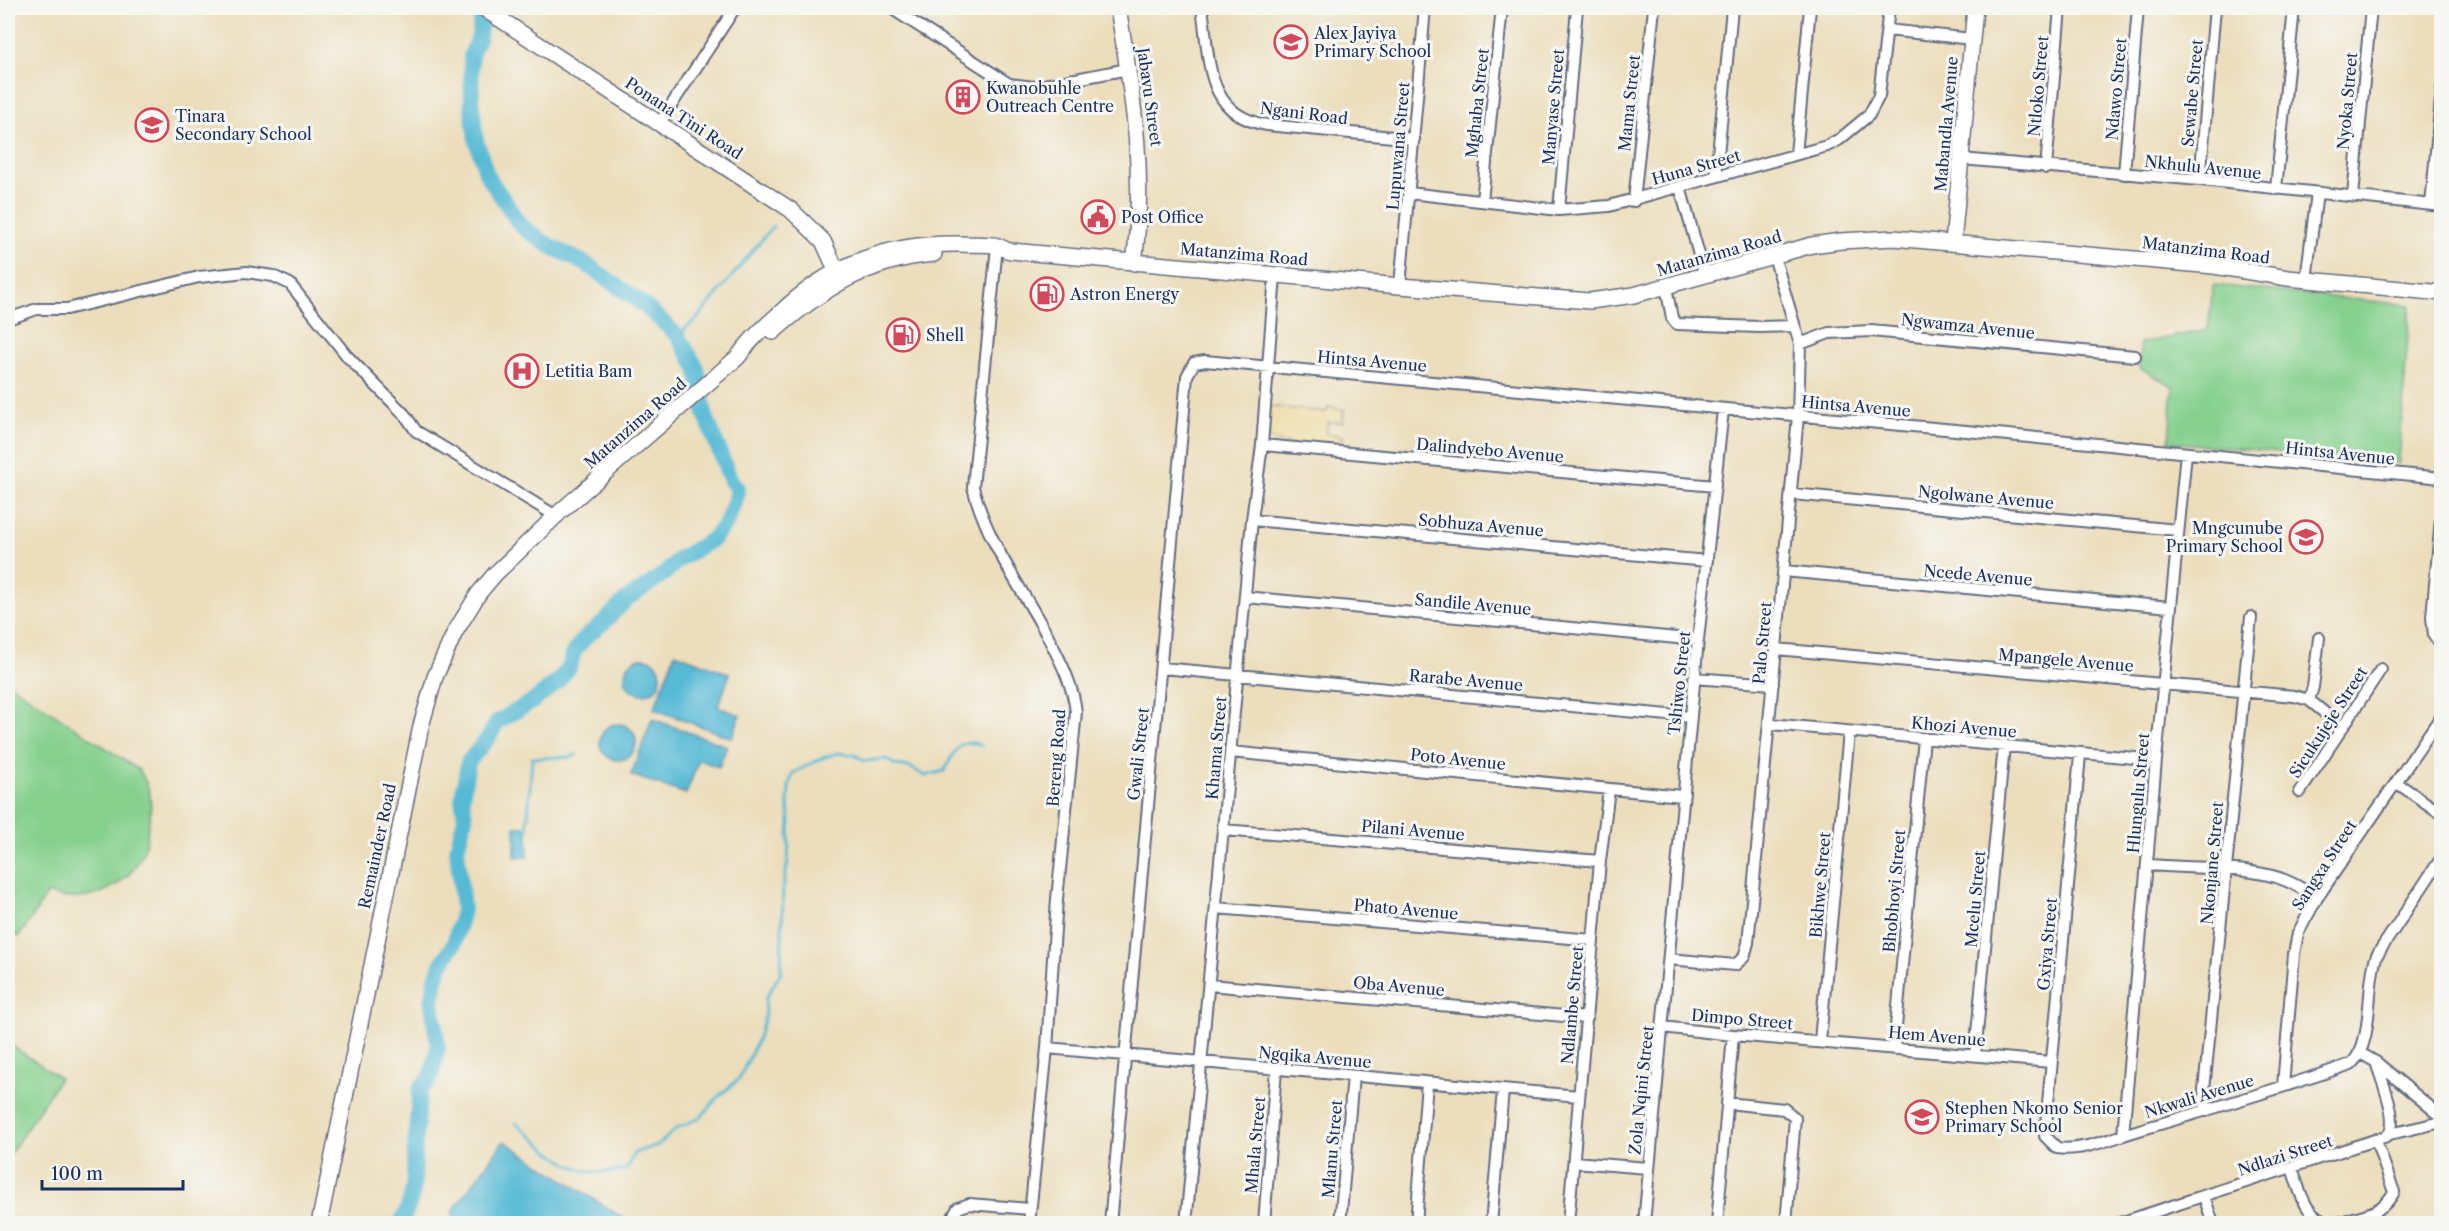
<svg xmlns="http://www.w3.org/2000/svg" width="2449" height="1231" viewBox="0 0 2449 1231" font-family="'Libre Caslon Text',serif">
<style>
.green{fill:#85d08d;stroke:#508076;stroke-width:1.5}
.sand{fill:#eeda9e;stroke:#84847e;stroke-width:1.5}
.water{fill:#57bad5;stroke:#39749a;stroke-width:1.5}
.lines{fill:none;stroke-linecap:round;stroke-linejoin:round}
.stream{stroke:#57bad5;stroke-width:3}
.river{stroke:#57bad5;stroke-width:16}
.street-casing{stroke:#646c7f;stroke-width:14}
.secondary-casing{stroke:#646c7f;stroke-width:18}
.street{stroke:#fff;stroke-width:10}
.secondary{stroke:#fff;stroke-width:15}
.labels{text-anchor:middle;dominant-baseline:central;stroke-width:6;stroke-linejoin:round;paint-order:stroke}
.poi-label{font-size:16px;fill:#1b2f5e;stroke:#f6f6f2;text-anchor:start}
.street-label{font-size:16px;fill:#1b2f5e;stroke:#f6f6f2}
</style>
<rect width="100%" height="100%" fill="#f6f6f2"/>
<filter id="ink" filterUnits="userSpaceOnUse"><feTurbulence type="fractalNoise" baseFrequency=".0167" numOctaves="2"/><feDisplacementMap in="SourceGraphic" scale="12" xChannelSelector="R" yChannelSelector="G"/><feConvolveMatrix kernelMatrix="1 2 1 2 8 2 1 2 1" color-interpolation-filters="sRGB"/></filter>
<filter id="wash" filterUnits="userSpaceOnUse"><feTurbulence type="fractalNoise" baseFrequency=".008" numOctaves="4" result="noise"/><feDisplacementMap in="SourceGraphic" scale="24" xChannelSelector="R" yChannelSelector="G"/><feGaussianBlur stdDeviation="1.35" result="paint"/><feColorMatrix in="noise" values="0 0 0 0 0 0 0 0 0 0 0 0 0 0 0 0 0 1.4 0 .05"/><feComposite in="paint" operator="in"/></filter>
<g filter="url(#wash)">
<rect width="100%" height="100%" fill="#ecdebc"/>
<path class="green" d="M2213 285 2410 305 2399 463 2169 442 2173 386 2139 368 2140 343 2208 330Z
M8 683 139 770C152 788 153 806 148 827 147 834 147 843 144 850 129 888 85 908 48 893L19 937 8 930Z
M8 1043 60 1078 8 1157Z"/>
<path class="sand" d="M1266 406 1326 412 1329 407 1344 410 1343 422H1328L1326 433 1342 436 1341 447C1323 446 1276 448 1265 434Z"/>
<path class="water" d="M675 653 730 674 718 707 740 715 732 738 654 709Z
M625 676a18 18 0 1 1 36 0a18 18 0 1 1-36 0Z
M652 719 727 746 719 767 699 760 686 794 631 775Z
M600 742a18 18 0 1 1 36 0a18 18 0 1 1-36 0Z
M515 827H528V857H515Z
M504 1141 631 1223H455L452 1212Z"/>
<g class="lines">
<path class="stream" d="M677 335 696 320 773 226
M527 830 532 758 571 757 577 754
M516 1123C554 1153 572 1182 627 1169L634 1153 658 1145 676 1129 701 1117 718 1097 739 1079 757 1041 764 1020 766 998 781 972 783 889 788 860 790 818 788 805 789 785 793 773 822 758 838 753 855 755 864 761 886 759 895 765 910 767 925 776 944 771C953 756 958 734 981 746"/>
<path class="river" d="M400 1224C418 1192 413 1178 415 1145 417 1126 418 1107 420 1088L428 1082 432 1074 438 1048 432 1003 435 982 441 965 454 944 463 910 457 848 465 818 462 798 468 762 489 737 497 722 535 700 557 682 569 668 574 651 585 638 604 622 626 600 664 574 679 559 713 539 726 523 737 495V488L731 481 705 414 697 368 677 335 644 305 586 264 548 245 521 226 487 175 476 140 472 108 471 55 479 36 483 8"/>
</g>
</g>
<g filter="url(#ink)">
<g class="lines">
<g class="street-casing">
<path id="street" d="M891 8 1009 84 1034 87 1128 69
M1202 8C1210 58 1204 115 1267 125L1414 139
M1887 30 1972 39
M659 124 735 8
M1796 154 1810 8
M1961 159 2200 180 2442 206
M2046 168 2060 8
M2124 174 2138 8
M1716 176 1732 8
M2200 180 2215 8
M1680 187 1705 276
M2276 189 2294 8
M1409 193 1559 210 1609 206 1827 146 1840 139 1869 115 1879 96 1889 8
M2353 196 2371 8
M1482 201 1502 8
M1634 201 1654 8
M2431 205 2442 88
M1559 210 1577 8
M997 246 973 487C986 540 1021 587 1047 635 1060 660 1073 684 1076 712L1057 899 1047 1048 1029 1224
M2306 280 2317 193
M1400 286 1425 8
M1666 287 1672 318 1677 324 1759 327 1793 326
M8 319 37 309H67L199 277 246 272 273 276 290 284 347 356 405 415 416 431 556 516
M1800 344 1829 333 1871 331 2135 356
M1262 445 1715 486
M1792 494 2178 530
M2442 508 2432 617 2434 635 2442 646
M1252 520 1707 561
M1784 571 2170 607
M1245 597 1698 640
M1776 649 2294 696 2309 700 2342 727
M1162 668 1690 717
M1694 678 1773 684
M2309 700 2313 687 2319 638
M1770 724 2156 760
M1231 752 1682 796
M2080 755 2045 1136 2057 1148C2082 1152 2112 1138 2136 1131 2208 1110 2280 1089 2351 1064 2375 1043 2365 985 2377 955L2442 857
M2397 783 2442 814
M2300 792 2381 669
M1223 830 1600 861
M2148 865C2186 868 2255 866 2289 882 2299 886 2308 893 2317 898
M1216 908 1593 940
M1669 959 1735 965 1744 957 1748 943 1798 416 1800 344 1774 256
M1209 985 1587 1018
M1662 1027 1733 1035 2051 1062
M1820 1041 1849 732
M1894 1047 1924 738
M1047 1048 1579 1096
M2360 1053 2376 1062 2442 1117
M1975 1055 2004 745
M2283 1086 2294 954 2298 933 2317 898 2442 715
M1727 1103 1784 1109 1795 1118 1786 1224
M2206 1111 2204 1090 2251 617
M2390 1134 2442 1122
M2123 1135 2156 760 2186 453
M1574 1162 1648 1168
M2292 1168C2299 1188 2306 1224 2334 1223 2341 1223 2350 1219 2357 1217 2374 1213 2385 1208 2394 1192L2376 1141
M2204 1196 2213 1224
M949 1224 958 1208 969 1204 1030 1209
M1110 1224 1187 376 1194 363 1205 361 1977 432 2442 478
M1186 1224 1252 520 1262 445 1275 275
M1264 1224 1276 1069
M1340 1224 1353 1076
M1416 1224 1427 1083
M1491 1224 1503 1090
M1568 1224 1600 861 1609 789
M1644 1224 1698 640 1723 410
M1717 1224 1733 1035
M2117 1224 2387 1136C2401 1122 2381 1080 2376 1062"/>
</g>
<g class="secondary-casing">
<path id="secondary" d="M483 8 791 210 823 241 841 281
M1118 8C1133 98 1146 171 1134 263
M1953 243 1975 8
M773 332C822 289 867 260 934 254
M319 1224 421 726 435 677 455 632 479 593 495 574 561 511 738 357C749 341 764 327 779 314 831 264 889 242 961 244 972 245 987 243 998 246 1003 248 1005 250 1011 251L1400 286 1590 301 1634 295 1812 245 1841 241 1893 238 2214 266 2288 278 2442 293"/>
</g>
<use href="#street" class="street"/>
<use href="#secondary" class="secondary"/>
</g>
</g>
<defs>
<g id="school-ring" transform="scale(1.725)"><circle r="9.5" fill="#f6f6f2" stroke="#d1495b" stroke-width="1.5"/><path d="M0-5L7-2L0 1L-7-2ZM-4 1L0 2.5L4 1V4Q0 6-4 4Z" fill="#d1495b"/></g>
<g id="building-ring" transform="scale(1.725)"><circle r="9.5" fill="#f6f6f2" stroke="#d1495b" stroke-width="1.5"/><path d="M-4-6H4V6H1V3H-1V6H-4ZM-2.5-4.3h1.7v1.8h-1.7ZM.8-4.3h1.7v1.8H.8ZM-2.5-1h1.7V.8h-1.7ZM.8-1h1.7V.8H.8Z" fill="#d1495b"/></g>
<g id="civic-ring" transform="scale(1.725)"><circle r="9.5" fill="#f6f6f2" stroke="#d1495b" stroke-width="1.5"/><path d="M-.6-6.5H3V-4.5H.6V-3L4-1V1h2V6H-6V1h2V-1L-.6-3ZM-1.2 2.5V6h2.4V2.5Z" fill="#d1495b"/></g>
<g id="fuel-ring" transform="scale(1.725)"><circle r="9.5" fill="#f6f6f2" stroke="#d1495b" stroke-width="1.5"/><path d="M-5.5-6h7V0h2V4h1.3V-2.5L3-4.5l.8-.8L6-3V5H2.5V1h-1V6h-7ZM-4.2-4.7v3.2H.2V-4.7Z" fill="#d1495b"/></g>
<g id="hospital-ring" transform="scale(1.725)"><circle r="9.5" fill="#f6f6f2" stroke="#d1495b" stroke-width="1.5"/><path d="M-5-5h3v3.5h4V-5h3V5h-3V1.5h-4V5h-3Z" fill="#d1495b"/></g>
</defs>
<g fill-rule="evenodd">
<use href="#school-ring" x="1291" y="42"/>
<use href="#building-ring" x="963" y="97"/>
<use href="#school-ring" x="152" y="125"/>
<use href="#civic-ring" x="1098" y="217"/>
<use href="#fuel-ring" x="1047" y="294"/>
<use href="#fuel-ring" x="903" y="335"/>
<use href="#hospital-ring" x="522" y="371"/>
<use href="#school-ring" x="2306" y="537"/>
<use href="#school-ring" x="1922" y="1117"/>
</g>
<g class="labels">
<g class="poi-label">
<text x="1314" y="33">Alex Jayiya<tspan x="1314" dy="18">Primary School</tspan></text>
<text x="986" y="88">Kwanobuhle<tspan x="986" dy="18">Outreach Centre</tspan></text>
<text x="175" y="116">Tinara<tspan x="175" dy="18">Secondary School</tspan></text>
<text x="1121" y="217">Post Office</text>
<text x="1070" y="294">Astron Energy</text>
<text x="926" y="335">Shell</text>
<text x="545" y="371">Letitia Bam</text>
<text x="2283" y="528" text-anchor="end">Mngcunube<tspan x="2283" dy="18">Primary School</tspan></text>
<text x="1945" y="1108">Stephen Nkomo Senior<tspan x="1945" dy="18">Primary School</tspan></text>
</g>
<g class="street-label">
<text transform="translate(2038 86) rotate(-85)">Ntloko Street</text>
<text transform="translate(2116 89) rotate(-85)">Ndawo Street</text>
<text transform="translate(2192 93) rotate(-85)">Sewabe Street</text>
<text transform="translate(1150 97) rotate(82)">Jabavu Street</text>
<text transform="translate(2347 101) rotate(-85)">Nyoka Street</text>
<text transform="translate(1477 103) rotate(-84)">Mghaba Street</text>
<text transform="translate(1629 103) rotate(-84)">Mama Street</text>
<text transform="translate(1553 107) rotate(-85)">Manyase Street</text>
<text transform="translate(1304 113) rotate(7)">Ngani Road</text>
<text transform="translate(684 118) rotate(33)">Ponana Tini Road</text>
<text transform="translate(1946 124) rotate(-85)">Mabandla Avenue</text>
<text transform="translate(1398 146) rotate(-85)">Lupuwana Street</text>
<text transform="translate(1696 167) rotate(-16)">Huna Street</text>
<text transform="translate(2203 167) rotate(6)">Nkhulu Avenue</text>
<text transform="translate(2206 250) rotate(7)">Matanzima Road</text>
<text transform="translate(1719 253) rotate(-16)">Matanzima Road</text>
<text transform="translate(1244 254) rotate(5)">Matanzima Road</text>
<text transform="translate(1968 326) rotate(6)">Ngwamza Avenue</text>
<text transform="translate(1372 361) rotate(5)">Hintsa Avenue</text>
<text transform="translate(1856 406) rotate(5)">Hintsa Avenue</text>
<text transform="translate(635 423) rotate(-41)">Matanzima Road</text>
<text transform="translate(1490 450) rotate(5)">Dalindyebo Avenue</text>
<text transform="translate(2340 453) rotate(6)">Hintsa Avenue</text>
<text transform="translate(1986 497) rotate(5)">Ngolwane Avenue</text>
<text transform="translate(1481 525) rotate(5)">Sobhuza Avenue</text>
<text transform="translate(1978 575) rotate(5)">Ncede Avenue</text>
<text transform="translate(1473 604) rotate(5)">Sandile Avenue</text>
<text transform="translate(1762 643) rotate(-85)">Palo Street</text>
<text transform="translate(2066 660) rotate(5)">Mpangele Avenue</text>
<text transform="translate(1466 680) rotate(5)">Rarabe Avenue</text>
<text transform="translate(1679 683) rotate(-84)">Tshiwo Street</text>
<text transform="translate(2328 722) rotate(-57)">Sicukujeje Street</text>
<text transform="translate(1964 727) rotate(5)">Khozi Avenue</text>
<text transform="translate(1216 748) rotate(-85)">Khama Street</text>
<text transform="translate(1138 754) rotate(-84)">Gwali Street</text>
<text transform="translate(1056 758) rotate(-86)">Bereng Road</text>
<text transform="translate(1458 759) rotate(6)">Poto Avenue</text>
<text transform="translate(2138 793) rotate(-85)">Hlungulu Street</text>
<text transform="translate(1413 830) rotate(5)">Pilani Avenue</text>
<text transform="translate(377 846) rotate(-78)">Remainder Road</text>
<text transform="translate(2212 863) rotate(-85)">Nkonjane Street</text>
<text transform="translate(2324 865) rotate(-57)">Sangxa Street</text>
<text transform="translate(1820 885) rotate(-85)">Bikhwe Street</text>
<text transform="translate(1894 891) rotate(-85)">Bhobhoyi Street</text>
<text transform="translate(1975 899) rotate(-85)">Mcelu Street</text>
<text transform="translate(1406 909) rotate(5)">Phato Avenue</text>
<text transform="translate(2047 944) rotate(-85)">Gxiya Street</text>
<text transform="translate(1399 986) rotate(5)">Oba Avenue</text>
<text transform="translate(1572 1005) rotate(-85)">Ndlambe Street</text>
<text transform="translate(1742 1019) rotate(5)">Dimpo Street</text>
<text transform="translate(1937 1036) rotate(5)">Hem Avenue</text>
<text transform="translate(1315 1057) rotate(5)">Ngqika Avenue</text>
<text transform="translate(1641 1090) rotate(-84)">Zola Nqini Street</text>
<text transform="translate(2199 1096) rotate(-17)">Nkwali Avenue</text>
<text transform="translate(1255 1145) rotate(-85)">Mhala Street</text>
<text transform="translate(1332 1149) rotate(-85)">Mlanu Street</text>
<text transform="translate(2285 1155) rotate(-18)">Ndlazi Street</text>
</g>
</g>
<rect width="2449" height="1231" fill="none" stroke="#f6f6f2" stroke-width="30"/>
<path d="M42 1180v9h141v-9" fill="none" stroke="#1b2f5e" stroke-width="3"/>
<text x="51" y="1180" font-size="18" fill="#1b2f5e" stroke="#f6f6f2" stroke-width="4.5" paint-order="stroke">100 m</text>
</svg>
